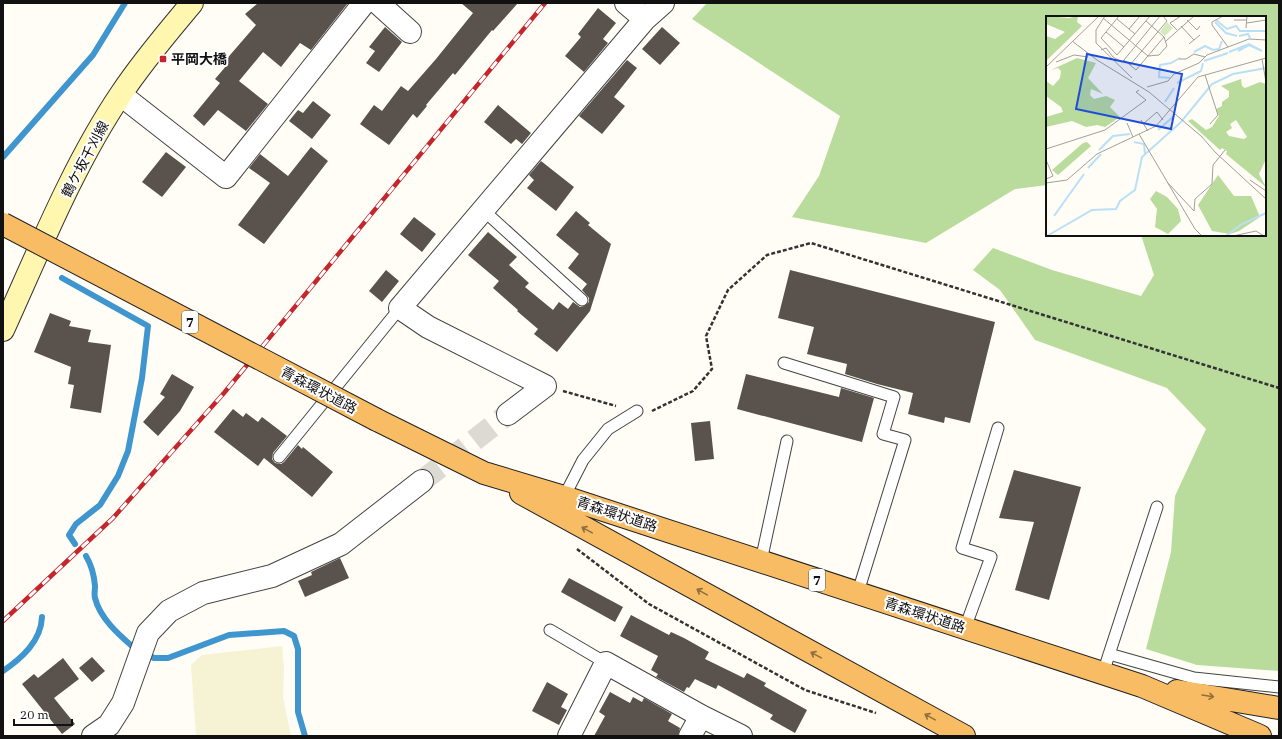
<svg xmlns="http://www.w3.org/2000/svg" width="1282" height="739" viewBox="0 0 1282 739" font-family="'IBM Plex Serif','Noto Sans JP',serif">
<style>
.farmland{fill:#f6f3d4}
.forest{fill:#b9dc9c}
.lines{fill:none;stroke-linecap:round;stroke-linejoin:round}
.stream{stroke:#3f96cf;stroke-width:6}
.building{fill:#5a524d}
.minor-tunnel{stroke:#dbdad3;stroke-width:22;stroke-dasharray:22 11;stroke-linecap:butt}
.service-casing{stroke:#444;stroke-width:13}
.minor-casing{stroke:#444;stroke-width:24}
.secondary-casing{stroke:#333;stroke-width:24}
.trunk-casing{stroke:#222;stroke-width:24}
.path{stroke:#333;stroke-width:2.5;stroke-dasharray:4 2;stroke-linecap:butt}
.service{stroke:#fff;stroke-width:11}
.minor{stroke:#fff;stroke-width:22}
.secondary{stroke:#fff6b0;stroke-width:22}
.trunk{stroke:#f7bc64;stroke-width:22}
.rail-casing{stroke:#c4262e;stroke-width:4.5}
.rail{stroke:#fff;stroke-width:3;stroke-dasharray:9;stroke-linecap:butt}
.trunk-bridge-casing{stroke:#222;stroke-width:24;stroke-linecap:butt}
.trunk-bridge{stroke:#f7bc64;stroke-width:22}
.oneway{stroke:#906f3f}
.poi-dot{fill:#c4262e;stroke:#fff;stroke-width:1.5}
.labels{text-anchor:middle;dominant-baseline:central;stroke-width:4;stroke-linejoin:round;paint-order:stroke}
.shield{fill:#fff;stroke:#585858;stroke-width:1}
.shield-label{font-size:13px;font-weight:bold;fill:#111}
.poi-label{font-size:14px;font-weight:bold;fill:#111;stroke:#fff;text-anchor:start}
.street-label{font-size:14px;fill:#111;stroke:#fff}
.inset-river{fill:none;stroke:#b9e0f7;stroke-width:2}
.inset-road{fill:none;stroke:#a09f9a;stroke-width:1}
.view{fill:#1d4ed8;fill-opacity:0.15;stroke:#1d4ed8;stroke-width:2}
.inset-edge{fill:none;stroke:#111;stroke-width:2}
</style>
<rect width="100%" height="100%" fill="#fffdf5"/>
<path class="farmland" d="M282 646 284 669 283 697 291 736H196L191 665 202 655Z"/>
<path class="forest" d="M707 3H1279V671L1197 665 1146 649 1171 552 1175 496 1206 429 1167 388 1035 340 1000 290 973 270 993 248 1052 270 1141 296 1154 275 1141 235H1265V17H1047V185L1015 189 926 243 792 217 819 176 840 116 692 19Z"/>
<g class="lines">
<path class="stream" d="M3 157 93 55 125 3
M62 278 148 326 142 378 128 451 118 476 100 505 76 524 69 535 75 544
M86 556C92 566 94 574 95 586 95 590 94 595 95 598 100 618 118 634 133 647
M148 655 154 658H168L229 635 284 631 294 636 298 649V712L305 736
M3 671C22 658 41 641 42 617"/>
</g>
<path class="building" d="M258 3H348L311 50 300 43 281 67 263 52 239 81 268 104 246 131 218 110 204 126 193 116 220 83 215 79 227 65 224 62 256 25 245 14Z
M461 3H518L493 31 492 30 455 75 453 73 426 105 427 106 417 118 413 114 389 145 360 124 374 105 382 111 401 86 408 91 436 59 473 13Z
M598 8 616 23 603 39 608 43 584 72 565 56 581 37 578 34Z
M385 27 402 42 379 72 366 63 375 51 369 47Z
M662 27 680 43 660 65 642 49Z
M627 60 637 68 614 97 625 106 602 134 579 116Z
M313 101 331 115 312 139 289 121 298 110 303 113Z
M498 105 531 133 522 144 516 139 511 144 484 122Z
M311 147 328 161 264 244 238 225 270 183 249 168 260 154 288 176Z
M166 152 186 167 162 197 142 182Z
M541 161 574 187 556 211 527 188 534 180 529 175Z
M576 211 590 223 588 225 611 244 590 311 557 352 534 334 538 329 517 311 518 310 493 288 499 281 468 255 488 232 517 257 509 265 529 283 525 287 553 310 559 302 568 309 573 302 580 307 584 306 589 302V298L582 290 587 284 568 268 579 254 556 235Z
M414 217 436 234 422 252 400 234Z
M386 270 399 281 382 302 369 291Z
M790 270 995 322 970 423 945 417 944 423 908 414 913 393 877 384 845 374 847 364 807 354 814 327 778 318Z
M50 313 71 321 69 326 91 330 88 342 111 345 101 413 70 408 74 385 68 384 71 367 34 352Z
M172 374 194 387 180 411 158 436 143 422 165 397 160 394Z
M746 374 839 397 841 388 874 398 862 442 737 409Z
M233 409 243 417 246 413 258 422 262 417 287 436 273 453 272 459 275 463 281 464 284 462 298 445 302 449 303 447 333 472 312 497 264 458 258 466 214 432Z
M710 421 714 459 695 461 691 423Z
M1014 470 1081 487 1049 600 1015 590 1034 522 999 518Z
M340 558 349 578 305 597 298 581 312 575 311 572Z
M569 578 623 607 615 622 561 592Z
M631 615 669 635 671 632 684 638 709 652 705 659 744 678 747 673 766 683 764 686 807 710 795 733 770 719 773 715 718 685 716 689 695 679 689 688 687 687 684 692 656 677 658 674 651 670 658 656 620 636Z
M92 657 105 671 92 682 79 668Z
M63 658 79 679 54 698 75 724 62 734 22 684 34 674 38 678Z
M547 682 568 694 561 707 567 710 559 725 532 711Z
M610 692 630 703 633 697 642 702 644 698 672 714 668 721 680 728 678 736H594L605 716 599 712Z"/>
<g class="lines">
<path class="minor-tunnel" d="M422 481 508 414"/>
<g class="service-casing">
<path id="service" d="M482 209 582 300
M784 363 894 397 883 434 905 440 858 592
M279 457 400 308
M564 497 583 460 608 429 637 411
M761 561 787 441
M965 628 991 557 962 548 998 428
M550 630 606 663
M1109 654 1194 678 1279 687
M1103 673 1157 507"/>
</g>
<g class="minor-casing">
<path id="minor" d="M378 3 410 32
M626 3 645 19
M121 95 226 177 364 3
M508 414 545 386 428 327 400 308 645 19 663 3
M93 736 109 725 123 703 148 633 169 611 203 593 272 576 341 544 422 481
M569 736 606 663 701 716 741 736
M690 736 701 716"/>
</g>
<g class="secondary-casing">
<path id="secondary" d="M3 330C39 251 73 165 121 94 142 62 167 33 192 3"/>
</g>
<g class="trunk-casing">
<path id="trunk" d="M377 420 484 473 564 497 1142 686 1260 736
M521 493 964 736
M1177 691 1279 708"/>
</g>
<path class="path" d="M563 391 616 406
M652 411 693 391 712 369 706 336 728 290 767 255 811 243 1279 388
M577 549 649 604 805 690 876 713"/>
<use href="#service" class="service"/>
<use href="#minor" class="minor"/>
<use href="#secondary" class="secondary"/>
<use href="#trunk" class="trunk"/>
<g class="rail-casing">
<path id="rail" d="M3 621 113 518 224 393 545 3"/>
</g>
<use href="#rail" class="rail"/>
<g class="trunk-bridge-casing">
<path id="trunk-bridge" d="M3 224 377 420"/>
</g>
<use href="#trunk-bridge" class="trunk-bridge"/>
</g>
<defs><path id="oneway-shaft" d="M-6 0H5M1.5-3L5.5 0L1.5 3" fill="none" stroke-width="1.6" stroke-linecap="round" stroke-linejoin="round"/></defs>
<g class="oneway">
<use href="#oneway-shaft" transform="translate(587 530) rotate(-151)"/>
<use href="#oneway-shaft" transform="translate(702 592) rotate(-151)"/>
<use href="#oneway-shaft" transform="translate(816 655) rotate(-151)"/>
<use href="#oneway-shaft" transform="translate(1208 696) rotate(9)"/>
<use href="#oneway-shaft" transform="translate(930 717) rotate(-151)"/>
</g>
<rect class="poi-dot" x="159" y="55" width="8" height="8" rx="2"/>
<g class="labels">
<g class="shield">
<rect x="182" y="311" width="16" height="22" rx="3"/>
<rect x="809" y="569" width="16" height="22" rx="3"/>
</g>
<g class="shield-label">
<text x="190" y="322">7</text>
<text x="817" y="580">7</text>
</g>
<g class="poi-label">
<text x="171" y="59">平岡大橋</text>
</g>
<g class="street-label">
<text transform="translate(85 159) rotate(-62)">鶴ケ坂千刈線</text>
<text transform="translate(319 390) rotate(28)">青森環状道路</text>
<text transform="translate(617 514) rotate(18)">青森環状道路</text>
<text transform="translate(925 615) rotate(18)">青森環状道路</text>
</g>
</g>
<g transform="translate(1046 16)">
<rect width="220" height="220" fill="#fffdf5"/>
<path d="M121 6 127 12 119 20 114 16Z" fill="#d5ebbd"/>
<path d="M0 0 23 2 32 0 31 6 36 10 0 45V20L9 23 19 16 0 8ZM31 42 50 47 42 62 57 78 45 73 44 79 48 83 60 80 69 84 64 91 74 101 59 111 51 109 40 111 26 105 0 111V101L17 96 15 91 0 80V65L7 70 14 62 15 55 12 52 5 54ZM195 63 196 70 199 72 214 66 220 68V143L213 158 220 171 180 138 181 135 176 132 174 134 142 105 146 103 160 114 166 111 173 100 170 93 176 90V86L183 81V75L175 70ZM190 104 201 121 198 123 183 120 180 116 186 112 184 108ZM41 126 45 130 12 159 6 154 37 127ZM172 159 188 180H205L214 201 193 215 184 218 166 215 152 189ZM110 175 121 181 132 193 135 205 122 218 109 211 111 193 104 183Z" fill="#b9dc9c" fill-rule="evenodd"/>
<path class="inset-river" d="M170 4 181 13 190 10 194 15H220M169 6 180 17 191 20M193 20 202 18 204 22M192 35 203 29 216 35M148 36 159 30 167 34 173 33 176 25M183 36 203 28 216 35M158 45 182 37M124 62 113 61 114 49 125 47 134 42M131 67 155 55 157 47M119 86 128 72M112 114 128 100M88 126 98 128 99 138M53 134 67 120 84 118M42 152 55 138M8 200 38 158M1 220 46 194 70 193 74 185 89 174 96 141 135 106 166 68 187 58 220 52M180 220 196 208 220 197"/>
<path class="inset-road" d="M59 0 50 14V27L86 62M73 0 55 22 71 39 104 0M177 0 166 6V9L182 31M57 2 102 40 113 39 121 30 118 21 100 5M71 3 89 18M141 4 151 14 154 10M188 4H201M201 7 220 4M135 10 148 24M200 12 201 0M83 13 94 0M131 14 124 7 135 0M60 16 78 31M26 25 51 44 103 76 155 120 170 137 220 183M120 25 148 0M143 28 154 19M55 34 60 32 67 41 76 46 78 44 90 54 118 21M133 43H140L148 38 159 41M216 43 220 66M78 44 114 0M10 46 28 39 42 41M84 49 121 5 117 0M0 51 53 0M159 59 172 99 164 108M101 71 122 65 128 58 153 47 161 39 203 23 220 24M95 104 102 115M81 107 87 121M97 108 111 96 117 104M93 118 149 213 156 220M0 133 59 114 100 84 90 76 93 74M0 144 7 160 0 163M204 164 220 175M121 166 148 195 149 183 166 168 167 149 179 134M0 167 21 164 51 138 110 110 152 61 220 42M187 220 210 215 218 220"/>
<path class="view" d="M41 38 136 58 125 113 30 93Z"/>
<rect width="220" height="220" class="inset-edge"/>
</g>
<rect width="1282" height="739" fill="none" stroke="#111111" stroke-width="8"/>
<path d="M14 719v6h58v-6" fill="none" stroke="#111111" stroke-width="2"/>
<text x="20" y="719" font-size="12" fill="#111111" stroke="#ffffff" stroke-width="3" paint-order="stroke">20 m</text>
</svg>
